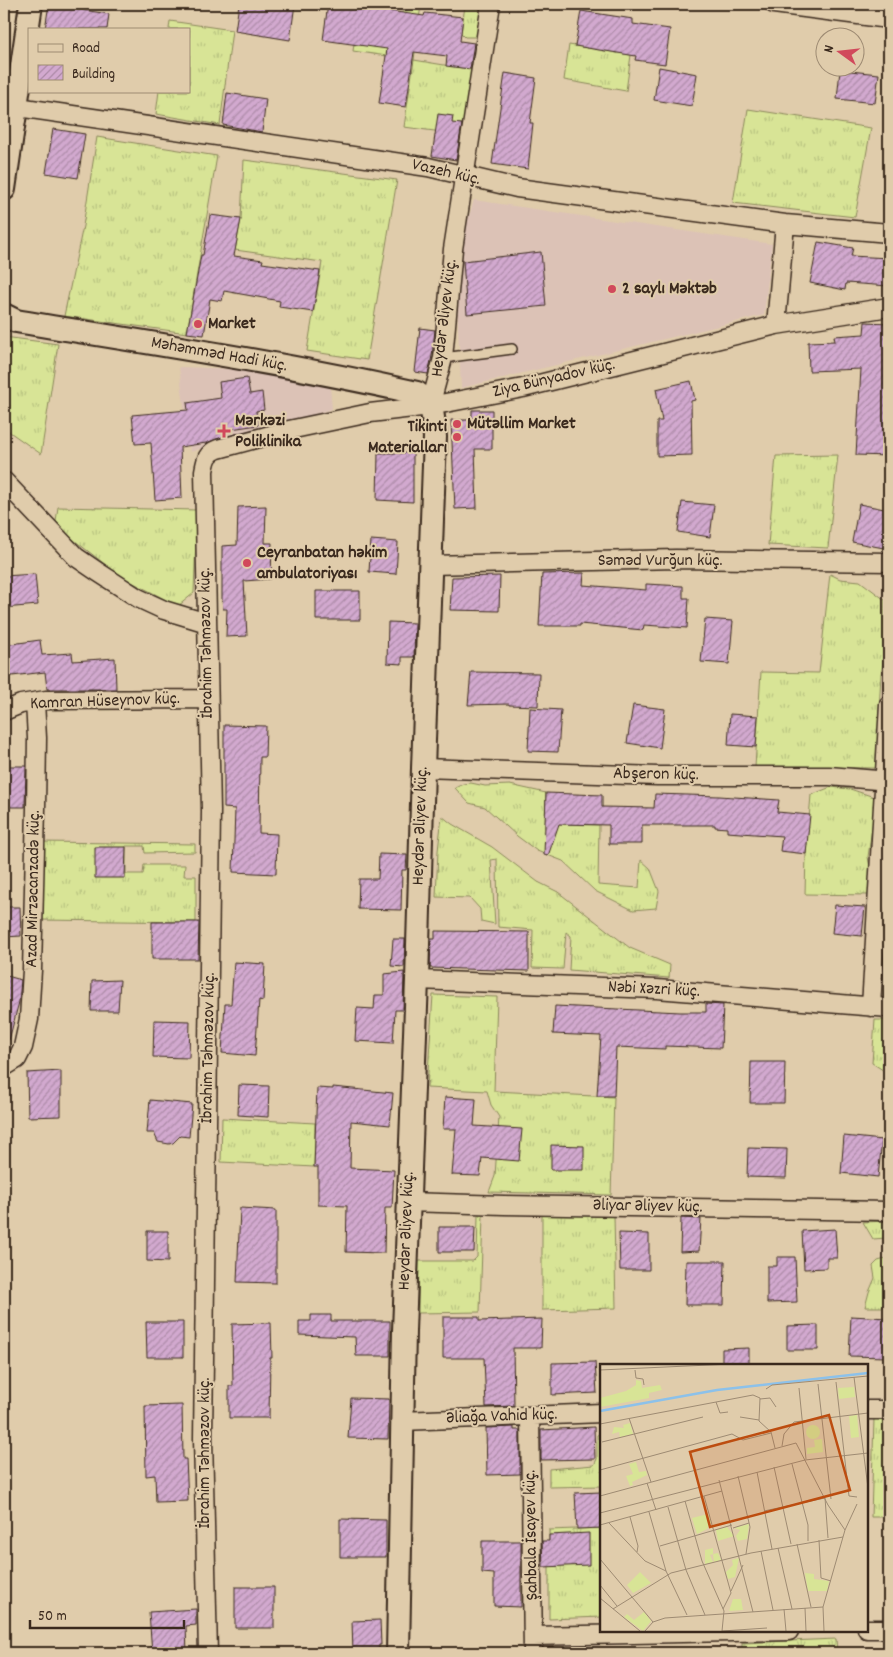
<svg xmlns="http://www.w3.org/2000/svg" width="893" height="1657" viewBox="0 0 893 1657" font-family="Dekko,sans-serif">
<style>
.built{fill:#dcc2b6}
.grass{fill:url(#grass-tufts);stroke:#8a875a}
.building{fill:url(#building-hatch);stroke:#3b2a1e}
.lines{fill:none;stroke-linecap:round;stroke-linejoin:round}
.service-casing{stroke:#3b2a1e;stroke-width:12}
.minor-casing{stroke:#3b2a1e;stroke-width:21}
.tertiary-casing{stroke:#3b2a1e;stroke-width:26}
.service{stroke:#e0ccab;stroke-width:9}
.minor{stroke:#e0ccab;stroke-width:18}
.tertiary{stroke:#e0ccab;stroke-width:22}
.poi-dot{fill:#d1495b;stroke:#e0ccab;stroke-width:2}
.labels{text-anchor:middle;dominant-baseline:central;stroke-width:4;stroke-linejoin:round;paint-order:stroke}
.street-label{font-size:18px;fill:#3b2a1e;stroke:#e0ccab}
.poi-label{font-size:18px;font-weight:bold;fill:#3b2a1e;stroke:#e0ccab;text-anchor:start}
.inset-river{fill:none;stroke:#8cc1ea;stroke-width:2.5}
.inset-road{fill:none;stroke:#9e8b73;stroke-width:1}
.view{fill:#bd4d10;fill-opacity:0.15;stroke:#bd4d10;stroke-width:2.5}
.inset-edge{fill:none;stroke:#3b2a1e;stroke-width:2.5}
</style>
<defs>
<pattern id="grass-tufts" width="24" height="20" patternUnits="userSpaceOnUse" patternTransform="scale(1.25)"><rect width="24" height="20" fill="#d8e496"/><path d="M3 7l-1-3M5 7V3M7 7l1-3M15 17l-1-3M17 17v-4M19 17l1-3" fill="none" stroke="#bac481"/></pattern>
<pattern id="building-hatch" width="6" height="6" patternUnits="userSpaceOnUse" patternTransform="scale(1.25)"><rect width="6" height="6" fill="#d2a9cf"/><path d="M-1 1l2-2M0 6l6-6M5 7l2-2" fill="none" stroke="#ac8aa7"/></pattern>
</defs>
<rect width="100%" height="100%" fill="#e0ccab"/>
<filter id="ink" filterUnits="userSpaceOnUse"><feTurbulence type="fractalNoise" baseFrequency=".02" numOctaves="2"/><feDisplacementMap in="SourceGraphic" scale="10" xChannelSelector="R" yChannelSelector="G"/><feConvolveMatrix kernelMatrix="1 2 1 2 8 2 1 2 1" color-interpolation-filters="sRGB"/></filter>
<g filter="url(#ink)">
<path class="built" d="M474 200 772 244 764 315 461 388 455 262Z
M179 367 238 369 330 387 332 409 190 452Z"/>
<path class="grass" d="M413 4H421L414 60 474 70 465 135 404 127 414 60 353 51 359 6 400 13 412 8Z
M458 4H483L478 37H465L461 33 465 6Z
M170 21 232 30 220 125 156 114 159 91H189V29H169Z
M569 45 631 55 626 91 564 80Z
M748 109 871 128 855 217 733 203Z
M97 137 217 156 187 333 64 316 83 226Z
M244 160 397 180 367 360 307 351 322 262 235 250 241 219Z
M4 337 58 344 41 454 4 428Z
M838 455 828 548 768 545 776 456Z
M58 507 197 510 194 593 178 606 120 576 61 530 56 521Z
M830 574 840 579 860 581 885 600C884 625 887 650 881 674L876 768 755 767 761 672 819 673Z
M471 783 485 786 510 785 546 793 545 828 559 824 599 825 598 885 639 888 641 860 650 868 659 891 656 908 633 910 595 891 563 861 537 851 517 836 485 807 469 803 455 788 463 784Z
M831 787 850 789 874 797V813L868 857 872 878 868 895 805 894 806 854 811 795Z
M442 816 452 824 492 847 538 882 558 892 630 948 670 965 669 978 569 970 571 936 566 932 563 969 532 968 533 930 498 927 497 859 491 860 495 924 481 921 480 909 470 898 436 897 438 851Z
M42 842 195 844V852L145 853 144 846H126V874H143L144 865H185L184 876H196V922L41 920Z
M433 995 497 997 494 1091 614 1097 611 1195 489 1192 495 1176 499 1117 491 1105 487 1091 427 1088Z
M875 1020H889V1074L872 1063Z
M888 1111H889V1197L885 1196Z
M222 1118 315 1123 314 1167 221 1162Z
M478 1215H483L480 1312 418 1313 419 1261H473L477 1257Z
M542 1215 614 1216 616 1308 542 1310Z
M889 1221V1240L886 1238 873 1239 863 1222Z
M889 1258V1307H865L869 1292 875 1278 873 1266 878 1261Z
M874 1419H889V1517H871Z
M602 1433V1486L549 1487V1469L594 1465 597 1459V1435Z
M602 1528V1617L549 1619V1530Z
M836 1639 837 1653H742V1643Z"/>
<path class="building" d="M49 4H84L83 10 109 14 107 29H45Z
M239 4H295L290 40 235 31Z
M328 4 361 9V7L424 16 425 13 463 17 460 41 474 43 470 69 446 66 447 56 414 52 406 107 379 103 387 49 323 40Z
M581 11 633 19V24L670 29 665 64 635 60 636 56 575 46Z
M659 67 697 74 692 106 654 100Z
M840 70 879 74 875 103 837 99Z
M505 73 536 78 530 123H533L528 169 492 164Z
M227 93 266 99 262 132 223 125Z
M438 114 453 116 452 123 462 124 456 160 432 156Z
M53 129 85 134 78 178 46 173Z
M210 215 241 219 234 256 263 260 262 263 320 271 313 312 279 307 280 301 224 291 222 301 210 299 204 335 187 333 201 255H203Z
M818 242 853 248 851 256 889 258V286L846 283 845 290 810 283Z
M541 252 546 306 467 314 463 261Z
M865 322 889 323V456L856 455 861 369 809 371 808 342 835 341 834 336 864 334Z
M420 328 435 330 432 356 428 374 415 372Z
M247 378 250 394 262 392 264 410 256 411 258 425 224 430 225 436 206 443 180 447 182 498 155 500 151 443 135 444 132 415 188 410 187 403 221 398 219 382Z
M691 381 695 400 691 401 692 455 657 456V421H662L656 389Z
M472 410H492V449H475L477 508 455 509 451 420H472Z
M378 453H413V502L377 500Z
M682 502 714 505 710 537 678 532Z
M859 504 889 510V549L852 542Z
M266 506 265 543H272L271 579 244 581 247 636 226 637 227 609H223L222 599V546L237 545 238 507Z
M371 540 398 542 396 574 369 572Z
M584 573 583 585 646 590V584L683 586V598H689L687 628 644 625 643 630 580 624V626H539L542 574Z
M35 574 38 605 4 608V576Z
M500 576 499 611 450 610 452 577Z
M316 591H360V620H316Z
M705 619 733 621 729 664 701 662Z
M388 622 415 623 414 657H402V664L387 663Z
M40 640 42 655 72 653 73 661 115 658 116 689H47L45 672 4 677V645Z
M471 672 539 673 538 706 509 705V704L468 705Z
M633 705 665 709 660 748 627 743Z
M530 708 561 710 558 752 528 751Z
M730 714 758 716 756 747 728 745Z
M224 725 266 726 265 757H260L259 833 277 834 276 874 233 872 235 809 224 808Z
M4 766H26L25 807H4Z
M546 793 602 795V807L654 808 655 794 719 796 779 800 777 812 810 815 806 854 780 851 782 836 727 832V828L715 827V825H642V844H609V825L559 824 548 856 544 855Z
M95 847H126L125 878H95Z
M379 854 407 855 406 870H402L401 910 358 909 359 879H378Z
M835 905 865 907 862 936 832 933Z
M4 907H20L21 936 4 937Z
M152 922H199L198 959H152Z
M435 931 529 932V971L430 968 431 939H435Z
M393 939H405L404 967 391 966Z
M234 962 265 964 263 1001 259 1000 255 1056 222 1053 225 1004H231Z
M404 972 403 1010H395L393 1043 355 1041 357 1008 374 1009 375 995H384V974Z
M4 975 21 980 19 1002 9 1040H4Z
M120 980 118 1011H91L92 981Z
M706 1004 723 1005 721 1048 665 1046V1049L616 1047 614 1096H597L601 1036 553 1034 555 1006 680 1012H706Z
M154 1020 190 1021 189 1058 153 1057Z
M751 1062H785L784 1103H750Z
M61 1071V1116L28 1117 27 1073Z
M239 1085 269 1086 268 1117 238 1115Z
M333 1087 393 1093 390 1125 351 1121 350 1168 394 1170 392 1208H385L384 1253 346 1252 347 1206 318 1205V1167H314L317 1088 333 1089Z
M445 1097 476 1099 474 1126 522 1129 519 1161 482 1158 480 1176 452 1175 456 1129H443Z
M150 1100 192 1104 189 1137 180 1136 173 1143 169 1144 158 1142 154 1133H147Z
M844 1136 882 1140 878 1177 841 1173Z
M551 1145 584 1146V1170H551Z
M748 1148 787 1149 786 1178 747 1177Z
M240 1208 276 1210V1283L237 1282Z
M681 1218 701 1219 699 1251 680 1252Z
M439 1227H475L474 1252H439Z
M835 1229 837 1258H827V1268L804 1269 802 1231Z
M147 1231H168V1262L147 1261Z
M619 1233 649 1234V1270H620Z
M777 1257H795L797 1302 767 1303V1266H777Z
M686 1261H725L724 1305H685Z
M311 1315H331V1321H390V1356H356L355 1337 299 1335V1321H311Z
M851 1316 888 1318 886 1357 849 1356Z
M443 1317H479V1321L542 1319 541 1348H513L514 1406 486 1407 484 1358H443Z
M146 1322H183V1357H147Z
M271 1323 272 1358H270L269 1418H229V1386H233L232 1324Z
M818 1325V1350H787V1326Z
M749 1348V1366H722V1349Z
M595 1362 597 1393 552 1395V1363Z
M351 1398 389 1399 388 1439 348 1438Z
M182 1405 183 1459H186L188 1501 156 1502 155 1475 146 1476 145 1406Z
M514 1427V1430H520V1474L487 1475 486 1428Z
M594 1427 595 1459 541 1460V1430Z
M602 1492V1528L577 1529 575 1493Z
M340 1519 386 1520V1557H340Z
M589 1533V1565L543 1567 542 1541H549V1535Z
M482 1541H521V1607L494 1606V1574L482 1573Z
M235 1587H274V1628H235Z
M196 1609V1625L186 1626 187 1653H152L149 1612Z
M380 1620 381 1645H379V1653H353L352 1621Z"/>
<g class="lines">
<g class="service-casing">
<path id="service" d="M443 358 512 349"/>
</g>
<g class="minor-casing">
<path id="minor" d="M774 4 889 19
M4 105 428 167 517 188 785 224 889 233
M776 325 785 224
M430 406 443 358 453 249 491 4
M4 481 76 557 98 572 138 598 164 610 207 623
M430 565 676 559 889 562
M4 711 21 704 46 700 208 699
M423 768 657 776H829L889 781
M417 980 657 989 889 1008
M871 1007 889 705
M4 1067 17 1059 23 1047 29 1019 32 970 36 808 37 738 35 702
M407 1202 504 1205 889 1211
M867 1410H889
M530 1416 533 1653
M402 1421 602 1413
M867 1629H889
M533 1636 789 1631
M208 1653 203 1438 211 811 204 471C206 460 207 453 218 449L289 430 370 413 430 406 523 388 776 325 889 307"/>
</g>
<g class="tertiary-casing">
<path id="tertiary" d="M4 189 31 4
M4 315 16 321C150 343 284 363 417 393 435 404 433 418 435 437L423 768 417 980 404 1331 398 1653"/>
</g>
<use href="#service" class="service"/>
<use href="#minor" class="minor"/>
<use href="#tertiary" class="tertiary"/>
</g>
</g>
<g class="poi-dot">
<circle cx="612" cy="289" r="5"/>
<circle cx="198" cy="324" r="5"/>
<circle cx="457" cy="424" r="5"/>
<path d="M221.5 423.5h5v5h5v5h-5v5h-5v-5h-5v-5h5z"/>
<circle cx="457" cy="437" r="5"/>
<circle cx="247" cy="563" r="5"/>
</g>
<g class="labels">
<g class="street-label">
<text transform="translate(446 173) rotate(13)">Vazeh küç.</text>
<text transform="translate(445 318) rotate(-83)">Heydər Əliyev küç.</text>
<text transform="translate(219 355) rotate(10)">Məhəmməd Hadi küç.</text>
<text transform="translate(554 379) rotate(-13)">Ziya Bünyadov küç.</text>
<text x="660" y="561">Səməd Vurğun küç.</text>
<text transform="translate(207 643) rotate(-91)">İbrahim Təhməzov küç.</text>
<text transform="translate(105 702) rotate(-2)">Kamran Hüseynov küç.</text>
<text transform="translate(656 775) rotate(1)">Abşeron küç.</text>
<text transform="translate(421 826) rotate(-88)">Heydər Əliyev küç.</text>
<text transform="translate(34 889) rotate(-89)">Azad Mirzəcanzadə küç.</text>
<text transform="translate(654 990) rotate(3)">Nəbi Xəzri küç.</text>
<text transform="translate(209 1048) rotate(-89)">İbrahim Təhməzov küç.</text>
<text transform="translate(648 1207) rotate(1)">Əliyar Əliyev küç.</text>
<text transform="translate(407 1231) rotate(-88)">Heydər Əliyev küç.</text>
<text transform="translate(502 1417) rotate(-2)">Əliağa Vahid küç.</text>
<text transform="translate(205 1453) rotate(-90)">İbrahim Təhməzov küç.</text>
<text transform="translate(532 1535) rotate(-91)">Şahbala İsayev küç.</text>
</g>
<g class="poi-label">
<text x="622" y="289">2 saylı Məktəb</text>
<text x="208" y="324">Market</text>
<text x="235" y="421">Mərkəzi<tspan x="235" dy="21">Poliklinika</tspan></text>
<text x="467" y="424">Mütəllim Market</text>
<text x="447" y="427" text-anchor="end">Tikinti<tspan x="447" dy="21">Materialları</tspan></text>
<text x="257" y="553">Ceyranbatan həkim<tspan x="257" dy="21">ambulatoriyası</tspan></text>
</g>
</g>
<g transform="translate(600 1364)">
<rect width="268" height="268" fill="#e0ccab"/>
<path d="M254 23 255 33 239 35 238 24ZM257 51 259 73 251 74 249 52ZM30 59 33 70 20 73 19 68 12 70 14 63 24 64 23 61ZM206 68a7 7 0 1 1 14 0a7 7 0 1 1-14 0ZM222 75 223 88 207 90V84L215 83 214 76ZM36 98 39 108 46 107 47 111 32 118 33 121 30 122 26 112 33 110 29 100ZM108 150 111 158 107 165 97 170 92 154ZM149 160 147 175 138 177 136 172 140 166 134 164ZM127 163 134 172 118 177 116 166ZM113 184V190L118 189 121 196 114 198 113 190 110 191 113 198 105 200V186ZM139 194 135 213 128 215 126 208 133 201 132 196ZM40 208 51 219 33 229 27 221ZM205 209 214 210V215L229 217 227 227H208ZM133 235H141L143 246 129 247ZM44 248 51 257 43 267 24 253 27 250 34 256Z" fill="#d8e496"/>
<path d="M36 16 41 17 42 24 60 21 62 26 49 29V34L0 43V34L26 27 36 21Z" fill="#d8e496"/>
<path class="inset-river" d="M0 47 117 26 268 9"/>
<path class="inset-road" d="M0 6 131 0M35 6 36 14 43 15 44 21M254 13 268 124M236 18 249 132 257 133M218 20 231 135M199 24 206 95M166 25 172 21 268 12M160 35 170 34 176 43M116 38 120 49 128 48M140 53 159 56M29 54 51 118M0 60 153 31 160 34 159 57 171 68 175 84M2 78 103 53M182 82 184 70 194 58 268 49M192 100 208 161V177M174 103 191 180M0 106 132 70 143 76 171 69M157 108 172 185M138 112 150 163 146 190M119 116 153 248M47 119 56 146M0 132 196 79 228 141 245 166 223 243M104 132 131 229 123 245M85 137 102 197 124 247 122 267M68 143 86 206 105 251M164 147 225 134 228 174M49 148 66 207M0 149 205 96 268 89M30 153 38 182 37 188M9 159 45 197 66 207 87 251M0 161 122 127M133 164 149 159M245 166 257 140M219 176 221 214 231 217M197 180 211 243M60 182 132 161M178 184 192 245M161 187 173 246M0 195 53 258M0 221 17 242M131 227 143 201M0 234 40 267M223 243 224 267M205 244 206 267M13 245 71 209 151 189 243 173M184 245 186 267M45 267 53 258 65 254 223 243M122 267 167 264"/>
<path class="view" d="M229 51 250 126 110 163 90 88Z"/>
<rect width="268" height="268" class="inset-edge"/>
</g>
<rect width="893" height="1657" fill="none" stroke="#e0ccab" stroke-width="20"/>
<rect x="10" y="10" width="873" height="1637" fill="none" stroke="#3b2a1e" stroke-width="2" filter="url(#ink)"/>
<rect x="28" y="28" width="162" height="65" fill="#e0ccab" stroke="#9e8b73"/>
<rect x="38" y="44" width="25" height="8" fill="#e0ccab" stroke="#9e8b73"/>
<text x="72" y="52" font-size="15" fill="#3b2a1e">Road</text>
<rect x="38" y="65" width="25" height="15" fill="url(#building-hatch)" stroke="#9e8b73"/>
<text x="72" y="78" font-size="15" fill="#3b2a1e">Building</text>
<g transform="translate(840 52) rotate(285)"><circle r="24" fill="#e0ccab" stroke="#9e8b73"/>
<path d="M0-4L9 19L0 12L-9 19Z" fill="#d1495b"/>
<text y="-8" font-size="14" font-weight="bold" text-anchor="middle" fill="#3b2a1e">N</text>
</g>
<path d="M30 1620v8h154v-8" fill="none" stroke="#3b2a1e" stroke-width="2.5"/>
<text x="38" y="1620" font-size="15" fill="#3b2a1e" stroke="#e0ccab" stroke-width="4" paint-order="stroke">50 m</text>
</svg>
